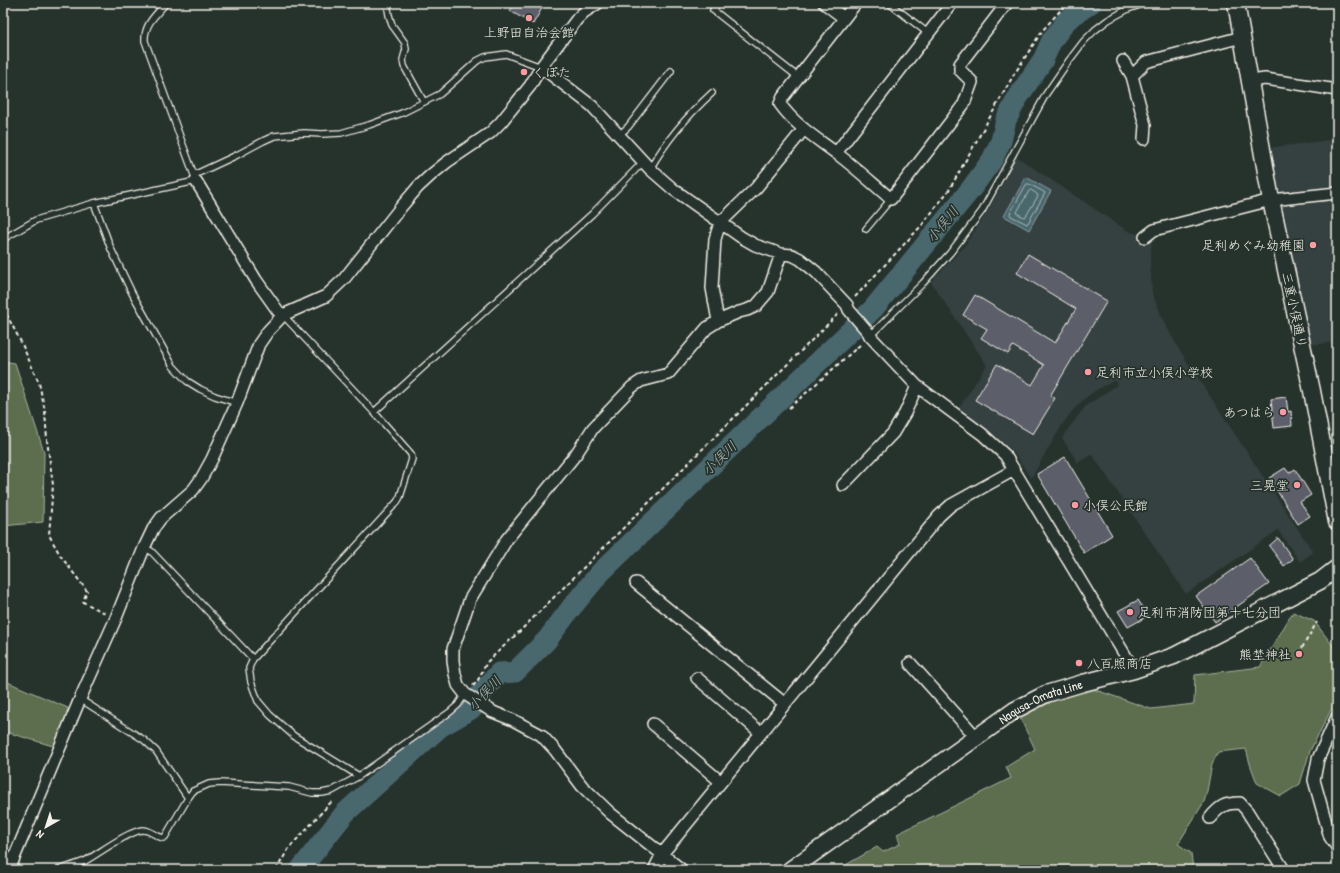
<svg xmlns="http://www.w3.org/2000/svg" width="1340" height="873" viewBox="0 0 1340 873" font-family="'Patrick Hand','Klee One',sans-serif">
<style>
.built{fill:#364040}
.green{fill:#5d6e50;stroke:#a8b09c}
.water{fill:#48676e;stroke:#8d9e9f}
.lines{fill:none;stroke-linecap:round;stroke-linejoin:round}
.shore{stroke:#afbab7;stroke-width:1}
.river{stroke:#48676e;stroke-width:21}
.building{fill:#5c5e6b;stroke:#f4f1e8}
.service-casing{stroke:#f4f1e8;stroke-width:8}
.minor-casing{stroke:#f4f1e8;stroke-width:14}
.secondary-casing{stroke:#f4f1e8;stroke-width:19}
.path{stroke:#f4f1e8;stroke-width:2;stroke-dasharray:4 3;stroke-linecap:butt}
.service{stroke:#26332d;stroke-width:5.5}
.minor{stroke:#26332d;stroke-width:11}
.secondary{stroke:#26332d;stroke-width:16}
.poi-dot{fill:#ff9aa2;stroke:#26332d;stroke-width:1.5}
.labels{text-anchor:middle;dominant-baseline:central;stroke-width:3.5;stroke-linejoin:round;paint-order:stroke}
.poi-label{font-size:13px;fill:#f4f1e8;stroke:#26332d;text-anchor:start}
.street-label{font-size:13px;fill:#f4f1e8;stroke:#26332d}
.water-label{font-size:14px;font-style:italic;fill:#afbab7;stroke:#26332d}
</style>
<rect width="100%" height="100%" fill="#26332d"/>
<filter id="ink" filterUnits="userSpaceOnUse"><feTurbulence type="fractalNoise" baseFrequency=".025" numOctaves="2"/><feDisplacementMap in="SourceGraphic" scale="8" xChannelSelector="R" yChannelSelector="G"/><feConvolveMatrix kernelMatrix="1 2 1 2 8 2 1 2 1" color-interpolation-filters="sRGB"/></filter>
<g filter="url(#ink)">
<path class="built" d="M1337 139V342L1308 345 1269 148Z
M1017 157 1126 230 1152 240 1150 262 1152 293 1164 322 1180 351 1313 552 1300 562 1278 530 1186 594 1092 454 1078 463 1062 438 1077 417 1086 406 1117 385 1115 380 1096 390 1084 399 1072 411 1062 425 1031 478 1012 450 959 408 987 365 931 282 963 248 986 214Z"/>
<path class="green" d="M3 361 15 363 44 452 43 522 3 526Z
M1293 612 1314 621 1337 651V704L1333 706 1310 751 1300 784 1281 796 1257 783 1250 764 1246 749 1218 752 1212 764 1207 791 1204 802 1178 844 1191 853 1193 870H837L877 847 883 852 900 844 897 834 1011 778 1006 767 1035 749 1019 716 1056 700 1090 688 1151 709 1194 704 1195 675 1260 667Z
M3 680 68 708 56 747 3 731Z"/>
<path class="water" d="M1026 177 1051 191 1029 230 1004 216Z"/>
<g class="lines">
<path class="shore" d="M1027 184H1029L1044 192 1045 193 1028 223 1027 224 1011 216 1010 214Z
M1031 190 1037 194 1038 196 1026 216 1024 217 1018 214 1017 212 1029 191Z"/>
<path class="river" d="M300 870 345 813 440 727 473 708 478 697 499 673 515 672 547 640 571 608 600 573 873 309 971 189 992 160 1001 141 1006 120 1018 97 1043 60 1052 40 1067 20 1091 3"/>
</g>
<path class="building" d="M515 3H545L533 24 510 11Z
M1028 254 1107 301 1050 396 1055 398 1033 434 975 400 997 364 1032 385 1044 365 1013 346 1008 354 981 338 987 329 963 315 975 295 1055 343 1076 309 1017 273Z
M1286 397 1288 412 1291 411 1292 426 1274 428 1271 399Z
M1065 457 1112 535 1084 553 1037 474Z
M1285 468 1289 473 1295 469 1311 495 1300 502 1310 516 1298 524 1269 478Z
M1278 538 1293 559 1284 566 1269 546Z
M1250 558 1269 584 1215 622 1196 596Z
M1138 600 1148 616 1128 627 1118 611Z"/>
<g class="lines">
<g class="service-casing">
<path id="service" d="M387 3 389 15 392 25 405 43 406 49 403 60 404 66 424 102
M718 3 713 10 798 77
M889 3 929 34
M619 135 628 127 671 71
M650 169C667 139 687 116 712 93
M194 175 237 155 263 141 274 136 304 133 322 134 341 133 369 125 402 113 440 94 477 61 485 57 506 54 541 67
M94 203 111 249 132 293 173 366 187 381 200 389 215 396 237 403
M866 229 891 199
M3 239 36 220 94 203 196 181 194 175 145 41C144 24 156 15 166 3
M283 315 374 412 411 454 412 459 400 497 397 502 253 659 249 668 251 682 258 701 270 715 294 736 359 776
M870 336 923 283 950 253 982 211 1046 94 1068 62 1084 41 1095 30 1108 20 1128 9 1146 3
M374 412 592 214 644 161
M144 548 151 551 253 659
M80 699 144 740 156 751 188 798
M58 870C67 867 76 865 85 861 98 854 130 830 143 830 150 830 155 836 163 838L165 837 188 798 193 791 200 788 209 784 220 783 289 787 312 793H322L332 791 359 776 450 712 458 705 465 694"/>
</g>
<g class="minor-casing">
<path id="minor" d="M824 3 844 18
M856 3 783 97 780 104C795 125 816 138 836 153 855 167 872 183 891 199L964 104 972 82 960 70V64L1007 3
M1123 61 1132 76 1146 62 1242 37
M541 67 592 106 650 169 673 189 741 237 755 245 781 254 792 255 800 259 816 272 847 305 849 310 868 332 870 336 917 386 982 434 1005 455 1134 670
M1132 76 1145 125 1144 139
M1251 81 1265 79 1337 90
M836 153 952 3
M196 181 256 280 278 311 283 315
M1145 237 1154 230 1271 200 1337 193
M718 321 712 288 715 239 720 223 756 188 804 129
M843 485 893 433 905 413 917 386
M636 583 785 704
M910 663 977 738
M697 678 761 733
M1337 717 1318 759 1314 780 1330 837 1337 847
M653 724 721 782
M1210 818C1220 806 1225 803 1240 803L1247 811 1284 870
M9 870 80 699 116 618 144 548 153 529 161 518 193 490 201 479 212 459 237 403 259 344 268 331 283 315 326 296 344 279 401 207 418 187 431 175 447 162 490 133 501 122 530 86 541 67 577 19 584 12 598 3
M654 870 662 854 939 516 951 505 1014 470
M682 870 610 813 582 786 555 750 541 735 513 720 493 712 465 694 458 685 455 674 453 661V649L470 599 507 539 576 454 593 428 632 387 641 381 668 374 707 328 718 321 739 312 747 310 756 306 768 292 781 254"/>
</g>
<g class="secondary-casing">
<g id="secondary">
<path d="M1236 3 1271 200 1312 391 1337 522"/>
<path id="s1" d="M790 870 1015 710 1046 694 1083 683 1134 670 1174 656 1320 581 1337 568"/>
</g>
</g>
<path class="path" d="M855 297 922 225 949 190 1013 76 1042 31 1067 3
M3 308 21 342 39 383 45 411 47 440 53 485 49 535 60 555 87 591 83 602 105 613
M789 408 861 344
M1302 648 1317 622
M473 686 478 680 487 662 519 632 839 313
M276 870 289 848 333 800"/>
<use href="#service" class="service"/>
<use href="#minor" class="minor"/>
<use href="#secondary" class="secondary"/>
</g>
</g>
<g class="poi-dot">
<circle cx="529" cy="18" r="4"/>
<circle cx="524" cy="72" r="4"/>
<circle cx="1313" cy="245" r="4"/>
<circle cx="1088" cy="372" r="4"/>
<circle cx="1283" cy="412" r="4"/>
<circle cx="1297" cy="485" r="4"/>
<circle cx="1075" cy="505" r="4"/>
<circle cx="1130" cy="612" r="4"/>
<circle cx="1299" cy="654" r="4"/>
<circle cx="1079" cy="663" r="4"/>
</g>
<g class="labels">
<g class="poi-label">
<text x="529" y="32" text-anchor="middle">上野田自治会館</text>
<text x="532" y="72">くぼた</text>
<text x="1305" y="245" text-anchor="end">足利めぐみ幼稚園</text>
<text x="1096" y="372">足利市立小俣小学校</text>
<text x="1275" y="412" text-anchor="end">あつはら</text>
<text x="1289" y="485" text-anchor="end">三晃堂</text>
<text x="1083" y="505">小俣公民館</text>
<text x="1138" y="612">足利市消防団第十七分団</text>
<text x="1291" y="654" text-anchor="end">熊埜神社</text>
<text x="1087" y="663">八百照商店</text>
</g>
<g class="street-label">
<text transform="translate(1295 310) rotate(78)">三重小俣通り</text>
<text stroke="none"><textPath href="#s1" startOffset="303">Nagusa-Omata Line</textPath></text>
</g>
<g class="water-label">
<text transform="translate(942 224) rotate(-51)">小俣川</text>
<text transform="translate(719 458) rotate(-44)">小俣川</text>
<text transform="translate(484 693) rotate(-47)">小俣川</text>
</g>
</g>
<rect width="1340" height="873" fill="none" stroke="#26332d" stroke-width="16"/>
<rect x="8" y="8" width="1324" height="857" fill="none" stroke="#f4f1e8" stroke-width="1.5" filter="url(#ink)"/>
<g transform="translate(46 827) rotate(219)" stroke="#26332d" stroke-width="3" paint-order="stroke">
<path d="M0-3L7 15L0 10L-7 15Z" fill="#f4f1e8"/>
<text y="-6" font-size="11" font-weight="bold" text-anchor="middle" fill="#f4f1e8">N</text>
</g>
</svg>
